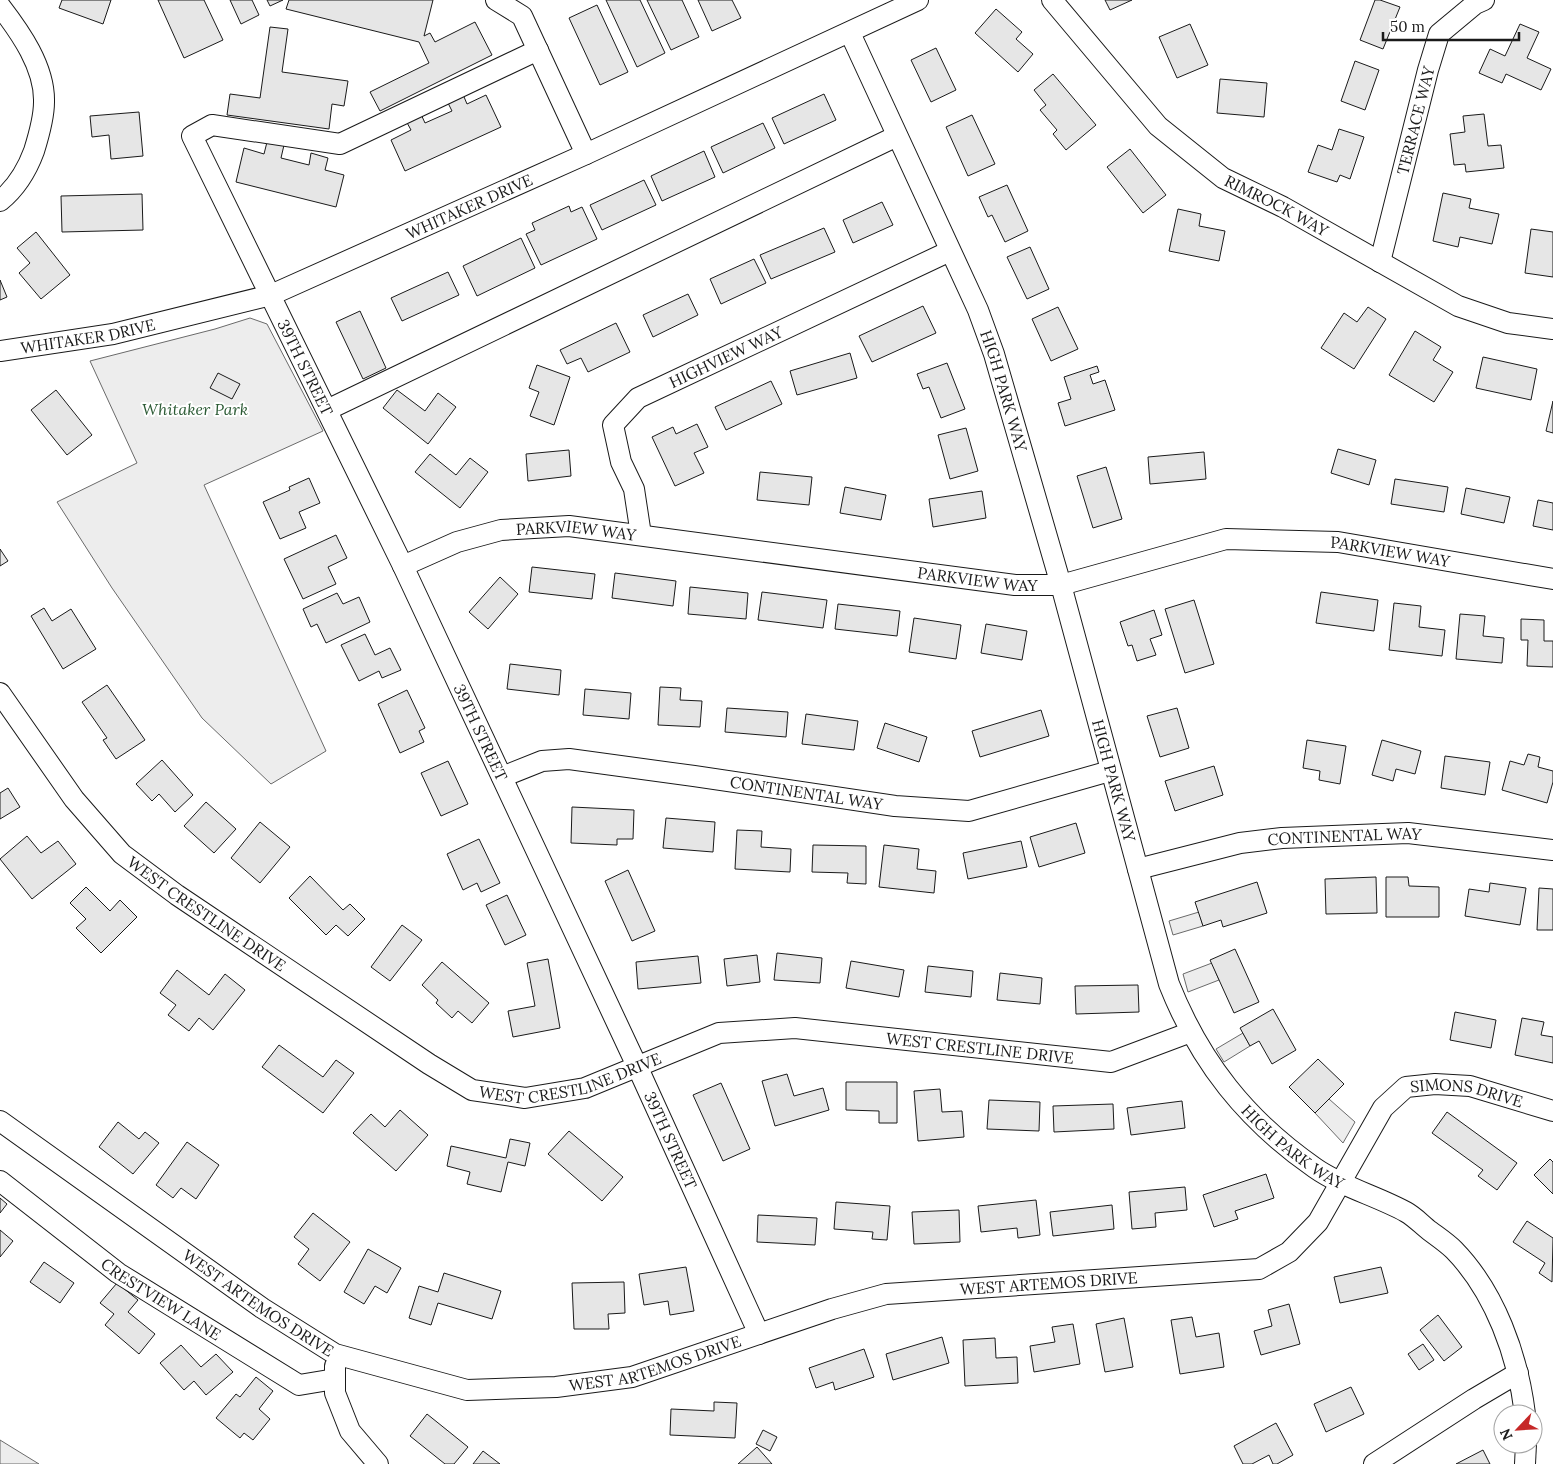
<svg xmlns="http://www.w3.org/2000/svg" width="1553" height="1464" viewBox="0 0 1553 1464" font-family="Lora,serif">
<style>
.built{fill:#ededed;stroke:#6a6a6a}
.building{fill:#e6e6e6;stroke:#1a1a1a}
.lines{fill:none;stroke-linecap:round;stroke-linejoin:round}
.minor-casing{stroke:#1a1a1a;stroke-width:22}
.minor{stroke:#fff;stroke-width:20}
.labels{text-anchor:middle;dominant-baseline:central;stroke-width:4;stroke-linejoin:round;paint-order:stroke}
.street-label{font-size:16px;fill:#1a1a1a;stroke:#fff}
.park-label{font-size:16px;font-style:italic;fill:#2b5a34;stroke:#fff}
</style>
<rect width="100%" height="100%" fill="#fff"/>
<path class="built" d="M250 318 267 324 323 431 204 485 326 751 271 784 202 718 112 588 57 502 137 463 90 361 215 329Z
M1199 912 1203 926 1173 935 1169 921Z
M1212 963 1219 980 1188 992 1183 974Z
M1243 1033 1250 1046 1224 1062 1216 1049Z
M1329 1099 1355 1122 1343 1143 1315 1113Z
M0 1440 39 1464H0Z"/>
<path class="building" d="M62 0H111L103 24 59 8Z
M158 0H204L223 40 184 58Z
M230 0H252L259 15 241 24Z
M267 0H283L270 6Z
M289 0H433L424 36 430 33 435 42 475 22 492 55 380 111 370 92 429 63 419 42 286 9Z
M606 0H640L665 53 637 67Z
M647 0H682L699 37 671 50Z
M698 0H732L741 18 712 31Z
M1105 0H1132L1110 10Z
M1375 0H1380L1400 7 1383 49 1360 40Z
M597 5 628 72 600 85 569 18Z
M996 9 1022 32 1016 39 1033 54 1018 72 975 33Z
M1190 24 1208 65 1177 78 1159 37Z
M1520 24 1539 32 1527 58 1551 69 1541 90 1506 74 1502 83 1479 73 1490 49 1505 56Z
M270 27 288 29 282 72 348 81 344 106 332 104 329 129 227 115 230 94 260 98Z
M936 48 956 90 931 102 911 60Z
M1355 61 1379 70 1365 110 1341 101Z
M1053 74 1096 125 1066 150 1053 134 1057 130 1040 110 1046 105 1034 90Z
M1220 79 1267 83 1264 117 1217 113Z
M462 92 467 104 486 95 501 127 405 171 391 140 411 130 405 119 420 112 425 123 452 111 446 99Z
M824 94 836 120 784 144 772 118Z
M139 112 143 156 111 159 109 135 92 137 90 116Z
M1484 114 1488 146 1501 145 1504 168 1466 172 1465 164 1454 165 1450 134 1465 132 1463 116Z
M972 115 995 164 968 176 946 127Z
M763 123 775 148 723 173 711 147Z
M1339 129 1364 137 1350 179 1340 175 1337 182 1308 172 1318 145 1332 150Z
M267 142 284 145 281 158 309 165 311 153 328 158 325 170 344 175 336 207 236 182 244 148 264 154Z
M1130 149 1166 195 1143 213 1107 167Z
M704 151 715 177 662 201 651 176Z
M644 180 656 205 602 230 590 205Z
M1007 185 1028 231 1005 242 992 215 988 217 979 197Z
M1443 193 1471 199 1469 208 1499 214 1492 244 1460 237 1458 247 1433 241Z
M142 194 143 230 62 232 61 196Z
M882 202 893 225 853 243 843 220Z
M569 206 571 212 582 207 597 239 541 265 526 234 535 230 532 223Z
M1178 209 1201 214 1199 226 1225 231 1219 261 1169 251Z
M824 228 835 252 771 279 760 255Z
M1531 229 1553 232V277L1525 273Z
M36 232 70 275 41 299 19 273 30 263 17 248Z
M521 238 535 268 477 296 463 266Z
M1030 247 1049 289 1027 299 1007 257Z
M754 259 766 283 721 304 710 279Z
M448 272 459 295 402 321 391 298Z
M0 280 7 297 0 300Z
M688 294 698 315 653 337 643 315Z
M923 306 936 333 872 362 859 336Z
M1058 307 1078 349 1051 361 1032 319Z
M1368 307 1386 319 1354 369 1321 348 1344 313 1357 322Z
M360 311 386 368 363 379 336 322Z
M616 323 630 352 588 372 581 358 567 364 560 350Z
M1415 331 1441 347 1433 360 1453 372 1434 402 1389 375Z
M850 353 857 378 797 395 790 371Z
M1483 357 1537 369 1531 400 1476 388Z
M947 363 965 409 941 418 929 387 923 389 917 374Z
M537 365 570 377 554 425 530 416 539 392 529 388Z
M1097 366 1099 372 1090 375 1093 384 1105 380 1115 410 1065 426 1058 403 1071 399 1064 377Z
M218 373 240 384 232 399 210 388Z
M771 381 782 404 726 430 715 407Z
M56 390 92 435 67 455 31 410Z
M397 390 425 411 438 393 456 407 428 444 383 408Z
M1553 401V433L1546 431Z
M697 424 708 447 694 453 704 473 675 486 652 437 673 427 676 434Z
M966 428 978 471 950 479 938 435Z
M1338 449 1376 460 1369 485 1331 473Z
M569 450 571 476 528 481 526 454Z
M1204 452 1206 479 1150 484 1148 457Z
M430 454 456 475 470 458 488 472 460 508 415 472Z
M1106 467 1122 519 1093 528 1077 476Z
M760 472 812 477 809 505 757 500Z
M309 478 320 503 299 512 306 528 280 539 263 502 290 490 289 487Z
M1395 479 1448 487 1444 512 1391 504Z
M845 487 886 495 881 520 840 513Z
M1466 488 1510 497 1504 523 1461 514Z
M982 491 986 518 933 527 929 499Z
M1538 500 1553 503V530L1533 526Z
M336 535 347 558 328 567 336 584 303 599 284 559Z
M0 549 8 561 0 566Z
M532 567 595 574 592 599 529 592Z
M615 573 676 581 673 606 612 598Z
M500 577 518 594 488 629 469 612Z
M690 587 748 593 746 619 688 614Z
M762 592 827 600 823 628 758 620Z
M1321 592 1378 600 1374 631 1316 623Z
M337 593 343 604 359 597 370 622 326 643 317 624 311 627 303 609Z
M1194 600 1214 664 1185 673 1165 609Z
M1394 603 1421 606 1419 627 1445 630 1442 656 1389 650Z
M838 604 900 611 897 636 835 629Z
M44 608 52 621 71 609 96 649 63 669 31 616Z
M1154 610 1162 635 1150 639 1156 655 1137 661 1132 645 1128 646 1120 622Z
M1460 614 1485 616 1483 636 1504 638 1502 663 1456 659Z
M914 618 961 625 956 659 909 652Z
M1521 619 1544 620V641H1553V667L1527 666 1528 640H1521Z
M986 624 1027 631 1022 660 981 653Z
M365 634 375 655 390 648 401 670 382 678 379 671 359 681 341 645Z
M510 664 561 670 559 695 507 689Z
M107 685 145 740 116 759 103 740 107 738 82 702Z
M660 687 681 688 680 700 702 701 700 727 658 725Z
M585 689 631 693 629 719 583 715Z
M407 690 425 728 419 731 424 742 400 753 378 704Z
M727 708 788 712 786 737 725 732Z
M1177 708 1189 748 1160 757 1147 716Z
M1041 710 1049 736 980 757 972 731Z
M806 714 858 721 854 750 802 744Z
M885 723 927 737 919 762 877 748Z
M1307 740 1346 746 1340 784 1319 780 1320 771 1303 768Z
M1382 740 1421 751 1415 774 1396 769 1393 781 1372 775Z
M1528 754 1540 757 1538 767 1553 771V782L1547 803 1502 790 1510 761 1524 765Z
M1445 756 1490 762 1485 795 1441 788Z
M162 760 193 795 175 812 159 794 152 801 136 784Z
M448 761 468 804 441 816 421 773Z
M1214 766 1223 795 1175 811 1165 781Z
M8 788 20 807 0 819V793Z
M206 802 236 829 214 853 184 826Z
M572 807 634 810 633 839H617V845L571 843Z
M666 818 715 822 713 852 663 848Z
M260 822 290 847 260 883 231 858Z
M1076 823 1085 853 1039 867 1030 837Z
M737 830 762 831 761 847 791 849 790 872 735 869Z
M27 836 41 853 58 841 76 864 32 899 0 859Z
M479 839 500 883 481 892 477 883 463 890 447 854Z
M1021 841 1027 867 968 879 963 853Z
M813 845 866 846V884L847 883 848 873 812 872Z
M884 845 919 849 917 869 936 871 934 893 879 887Z
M628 870 655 931 632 941 605 881Z
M310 876 343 910 350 904 365 919 348 936 336 925 326 935 289 898Z
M1376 877 1377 913 1326 914 1325 879Z
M1386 877H1408L1409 886 1439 887V917H1386Z
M1257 882 1267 913 1223 927 1221 920 1203 926 1195 902Z
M1490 883 1526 888 1520 925 1465 916 1469 889 1489 892Z
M86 887 110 911 120 900 137 917 101 953 76 928 86 919 70 903Z
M1539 888 1553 889V930H1537Z
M507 895 526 935 505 945 486 905Z
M402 925 422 940 390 981 371 967Z
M1235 949 1259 1002 1234 1013 1210 960Z
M777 953 822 958 820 983 774 980Z
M757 955 760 982 727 986 724 959Z
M698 956 701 983 638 989 636 962Z
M548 959 560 1028 513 1037 508 1011 535 1006 527 963Z
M851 961 904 970 899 997 846 988Z
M442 962 489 1003 472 1023 458 1011 452 1018 436 1003 438 1000 422 985Z
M928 966 973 971 971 997 925 992Z
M177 970 209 995 225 974 245 990 213 1030 199 1018 189 1031 168 1015 176 1005 160 993Z
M1000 973 1042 978 1040 1004 997 1000Z
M1138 985 1139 1012 1076 1014 1075 986Z
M1273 1009 1296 1050 1272 1064 1259 1041 1250 1046 1240 1028Z
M1455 1012 1496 1020 1491 1048 1450 1040Z
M1522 1018 1544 1022 1541 1035 1553 1037V1063L1515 1055Z
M279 1045 323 1077 336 1060 354 1073 323 1113 262 1067Z
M1318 1059 1344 1084 1315 1113 1289 1087Z
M787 1074 794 1096 823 1088 829 1110 775 1126 762 1081Z
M846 1082H897V1123H879V1111L846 1110Z
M721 1083 750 1149 723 1161 693 1095Z
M940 1089 942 1112 962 1111 964 1137 918 1141 914 1091Z
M989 1100 1040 1102 1039 1131 987 1129Z
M1182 1101 1185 1128 1131 1135 1127 1108Z
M1113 1104 1114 1129 1054 1132 1053 1106Z
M400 1110 428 1135 396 1171 353 1133 371 1114 385 1127Z
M1447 1112 1517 1163 1497 1190 1478 1176 1483 1170 1432 1133Z
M118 1122 139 1139 145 1132 159 1143 133 1174 99 1147Z
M569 1131 623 1177 602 1201 548 1154Z
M510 1139 530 1143 525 1166 508 1162 501 1192 467 1184 470 1172 447 1166 451 1146 506 1158Z
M187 1142 219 1165 196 1199 181 1188 173 1198 156 1185Z
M1550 1159 1553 1162V1194L1534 1175Z
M1266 1174 1274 1198 1235 1211 1238 1219 1214 1227 1203 1195Z
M1185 1187 1187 1210 1155 1213 1156 1227 1132 1229 1129 1192Z
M0 1198 7 1204 0 1213Z
M1036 1200 1040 1235 1018 1238 1017 1228 981 1232 978 1206Z
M836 1202 890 1206 887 1240 872 1239 873 1232 834 1229Z
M1112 1205 1114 1229 1053 1236 1050 1212Z
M959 1210 960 1242 914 1244 912 1212Z
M313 1213 350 1242 320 1281 298 1264 309 1249 294 1237Z
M758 1215 817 1218 815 1245 757 1242Z
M1527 1221 1553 1238 1552 1282 1539 1273 1545 1263 1513 1242Z
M0 1230 13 1241 0 1257Z
M368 1249 401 1268 387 1293 375 1286 364 1304 344 1292Z
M44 1262 74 1283 60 1303 30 1282Z
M686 1267 694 1311 670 1315 668 1301 644 1305 639 1274Z
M1381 1267 1388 1293 1340 1303 1334 1277Z
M444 1273 501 1291 492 1319 438 1303 431 1325 409 1318 419 1286 438 1292Z
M624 1282 625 1313 608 1314 609 1329H574L572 1283Z
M117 1283 138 1300 128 1312 155 1334 139 1354 105 1325 114 1314 100 1303Z
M1289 1304 1300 1344 1261 1355 1254 1331 1272 1326 1268 1310Z
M1438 1315 1462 1347 1444 1361 1420 1330Z
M1192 1317 1196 1337 1219 1333 1224 1367 1180 1374 1171 1320Z
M1124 1318 1133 1367 1105 1372 1096 1324Z
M1073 1324 1080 1364 1034 1372 1030 1346 1055 1342 1052 1327Z
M942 1337 949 1363 893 1380 886 1354Z
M995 1338 996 1358 1017 1357 1018 1383 965 1386 963 1340Z
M1423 1344 1434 1360 1419 1370 1408 1354Z
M181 1345 201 1367 216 1354 233 1372 206 1395 194 1381 184 1390 160 1363Z
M864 1349 874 1377 835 1390 833 1382 816 1388 809 1368Z
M256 1377 273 1391 259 1409 270 1419 253 1440 244 1433 240 1438 216 1418 236 1394 240 1397Z
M1351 1387 1364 1414 1326 1432 1314 1404Z
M714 1402 737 1403 735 1438 670 1435 671 1409 714 1411Z
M427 1414 468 1447 454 1464H445L410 1436Z
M1276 1423 1293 1455 1277 1464H1273L1269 1455 1252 1464H1243L1234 1446Z
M763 1430 777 1437 770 1451 756 1444Z
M757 1447 772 1464H738Z
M1483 1450 1490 1464H1456Z
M483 1451 500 1464H473Z"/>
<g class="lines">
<g class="minor-casing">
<g id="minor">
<path d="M496 0 522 16 586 154"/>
<path id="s1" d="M1052 0 1158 126 1223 178 1283 207 1458 306 1508 323 1553 329"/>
<path d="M0 6C20 32 45 67 44 102 44 118 39 135 34 151 27 170 16 188 0 201"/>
<path id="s2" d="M850 33 978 310 994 354 1061 585 1169 984C1200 1062 1246 1120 1315 1168 1342 1187 1377 1196 1406 1212 1415 1217 1422 1225 1430 1231 1438 1237 1447 1243 1454 1250 1495 1292 1518 1356 1525 1414"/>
<path id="s3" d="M538 50 340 144 212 125 192 136 403 566 637 1066 759 1334"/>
<path id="s4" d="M1380 262 1428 70 1439 34 1475 4 1484 0"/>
<path id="s5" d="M0 351 113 334 271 295 586 154 918 0"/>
<path d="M327 410 897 136"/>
<path id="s6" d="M641 535 634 489 621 462 613 425 638 398 950 251"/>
<path id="s7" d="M403 566 457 542 501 530 569 526 1015 585H1061L1226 539 1338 542 1553 579"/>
<path id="s8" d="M0 693 74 799 122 854 177 895 429 1064 472 1090 525 1098 585 1088 719 1033 795 1028 1111 1062 1191 1032"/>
<path id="s9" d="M502 777 542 761 569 759 694 776 895 806 969 811 1110 771"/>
<path id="s10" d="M1138 869 1240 843 1282 838 1408 833 1553 850"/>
<path id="s11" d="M0 1121 262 1308 335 1354 467 1390 556 1387 632 1377 832 1309 886 1294 1259 1269 1289 1252 1318 1222 1383 1108 1406 1087 1435 1084 1470 1086 1553 1111"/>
<path id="s12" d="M0 1181 118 1273 299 1385 335 1379"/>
<path d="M335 1366V1393L350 1431 378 1464"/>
<path d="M1374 1464 1474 1399 1518 1373"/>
<path d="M1525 1464 1526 1444"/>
</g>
</g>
<use href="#minor" class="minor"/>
</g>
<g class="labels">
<g class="street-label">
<text stroke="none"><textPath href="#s4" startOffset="146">TERRACE WAY</textPath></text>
<text stroke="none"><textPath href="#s1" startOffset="308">RIMROCK WAY</textPath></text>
<text stroke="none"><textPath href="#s5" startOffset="494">WHITAKER DRIVE</textPath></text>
<text stroke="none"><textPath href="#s5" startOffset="89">WHITAKER DRIVE</textPath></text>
<text stroke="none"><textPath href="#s6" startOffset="248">HIGHVIEW WAY</textPath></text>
<text stroke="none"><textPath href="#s3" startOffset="629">39TH STREET</textPath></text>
<text stroke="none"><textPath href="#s2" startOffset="390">HIGH PARK WAY</textPath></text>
<text stroke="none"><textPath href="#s7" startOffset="180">PARKVIEW WAY</textPath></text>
<text stroke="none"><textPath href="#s7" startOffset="1005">PARKVIEW WAY</textPath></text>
<text stroke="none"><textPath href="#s7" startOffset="585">PARKVIEW WAY</textPath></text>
<text stroke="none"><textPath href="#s3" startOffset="1034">39TH STREET</textPath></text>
<text stroke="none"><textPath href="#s2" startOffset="795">HIGH PARK WAY</textPath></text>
<text stroke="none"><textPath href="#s9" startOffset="310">CONTINENTAL WAY</textPath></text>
<text stroke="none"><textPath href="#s10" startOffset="210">CONTINENTAL WAY</textPath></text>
<text stroke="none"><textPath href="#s8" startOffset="306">WEST CRESTLINE DRIVE</textPath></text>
<text stroke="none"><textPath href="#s8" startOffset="1146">WEST CRESTLINE DRIVE</textPath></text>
<text stroke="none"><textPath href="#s8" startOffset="726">WEST CRESTLINE DRIVE</textPath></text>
<text stroke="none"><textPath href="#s11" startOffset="1652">SIMONS DRIVE</textPath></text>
<text stroke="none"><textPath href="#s3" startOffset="1484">39TH STREET</textPath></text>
<text stroke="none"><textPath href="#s2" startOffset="1214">HIGH PARK WAY</textPath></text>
<text stroke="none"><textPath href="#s11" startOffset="1141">WEST ARTEMOS DRIVE</textPath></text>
<text stroke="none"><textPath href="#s12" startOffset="200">CRESTVIEW LANE</textPath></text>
<text stroke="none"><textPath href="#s11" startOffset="316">WEST ARTEMOS DRIVE</textPath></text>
<text stroke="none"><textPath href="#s11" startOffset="736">WEST ARTEMOS DRIVE</textPath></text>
</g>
<g class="park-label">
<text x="195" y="409">Whitaker Park</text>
</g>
</g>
<g transform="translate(1518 1429) rotate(245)"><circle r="24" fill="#ffffff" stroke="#a3a3a3"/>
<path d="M0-4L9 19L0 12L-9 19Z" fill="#c62828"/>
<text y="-8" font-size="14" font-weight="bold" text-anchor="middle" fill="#1a1a1a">N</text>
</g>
<path d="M1383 32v8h136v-8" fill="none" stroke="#1a1a1a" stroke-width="2.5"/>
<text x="1390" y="32" font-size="15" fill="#1a1a1a" stroke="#ffffff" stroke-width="4" paint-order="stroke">50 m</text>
</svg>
